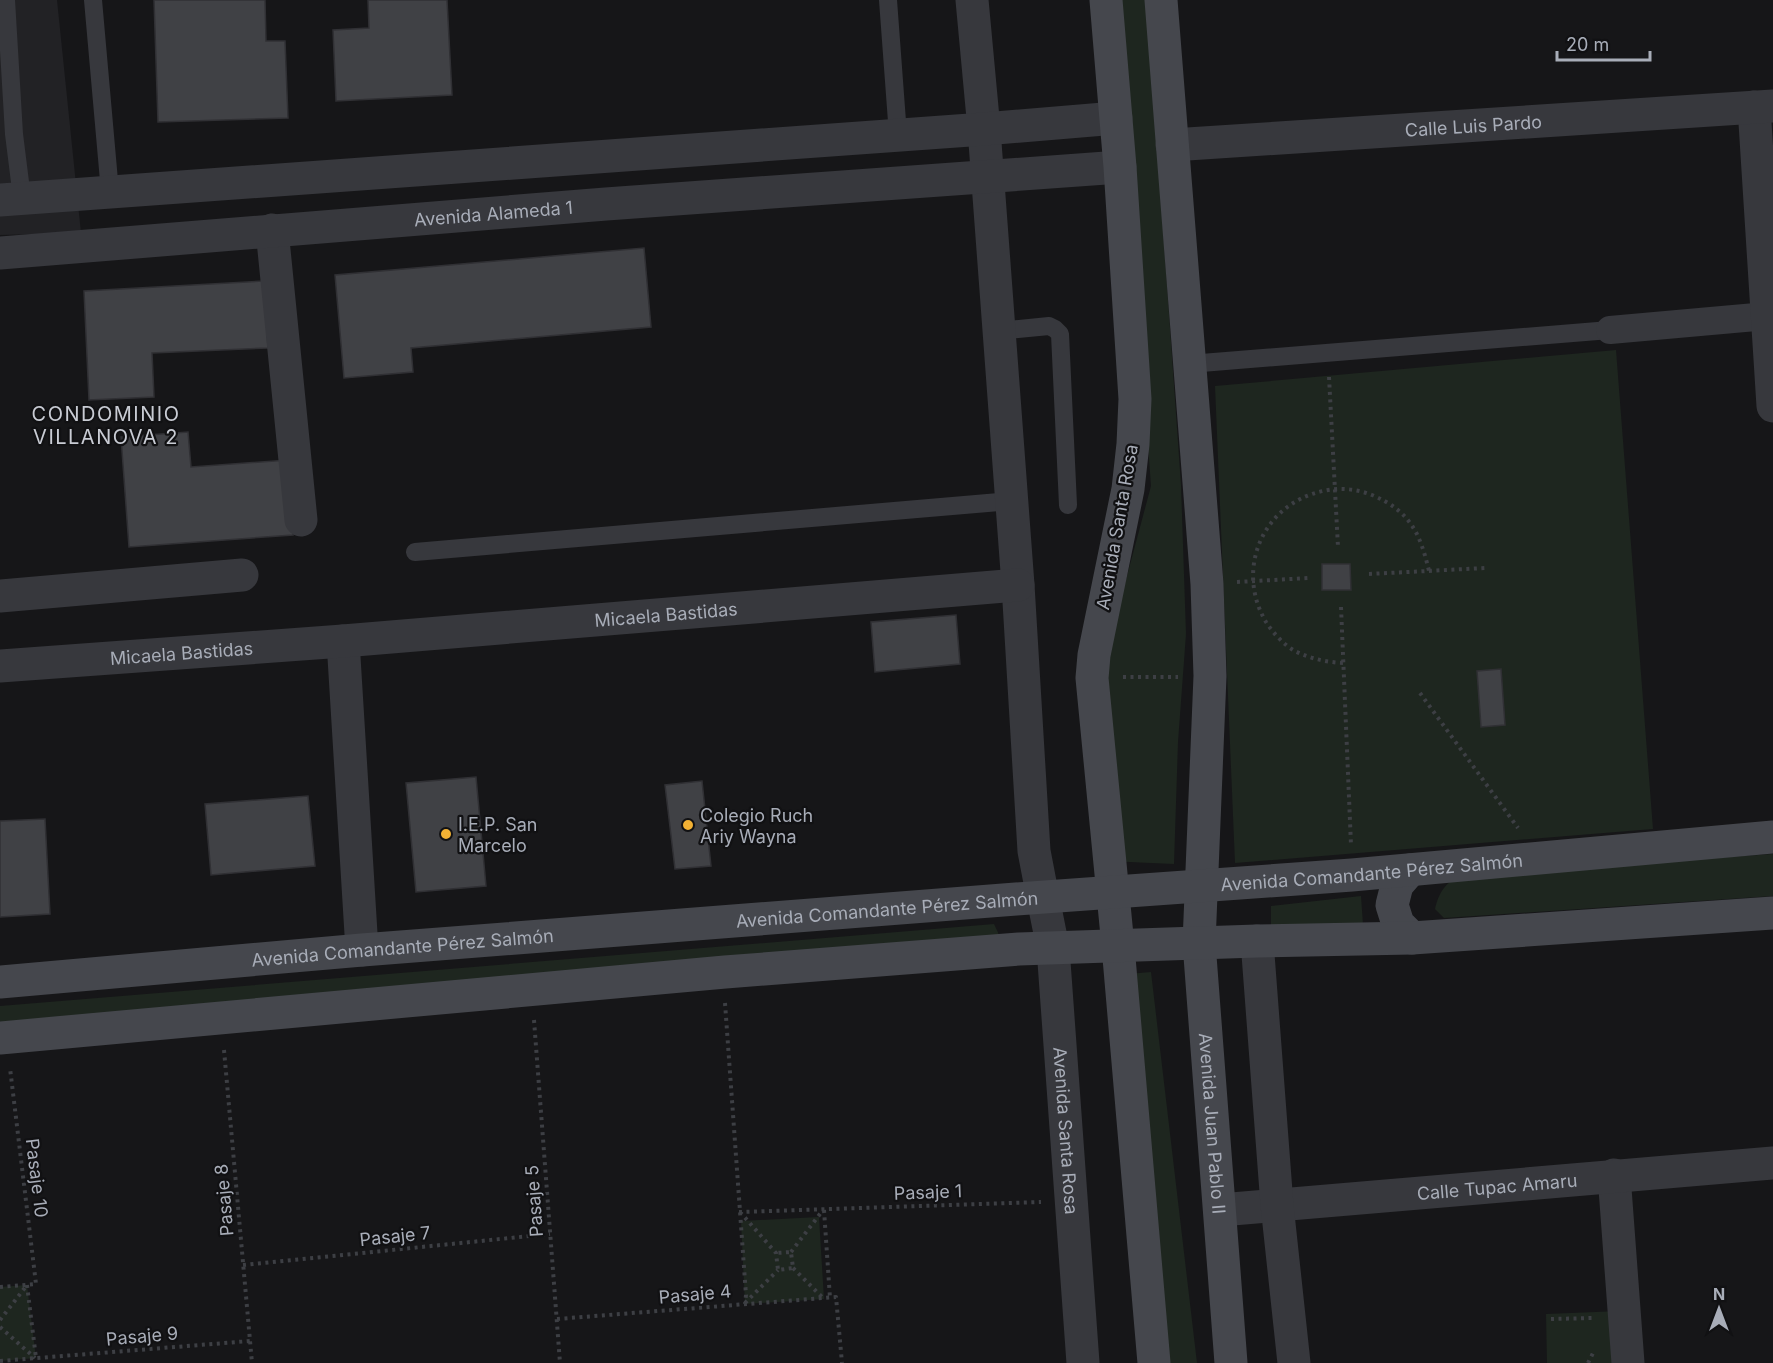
<svg xmlns="http://www.w3.org/2000/svg" width="1773" height="1363" viewBox="0 0 1773 1363" font-family="Inter,sans-serif">
<style>
.built{fill:#222225}
.green{fill:#1e261f}
.building{fill:#404145;stroke:#303034;stroke-width:1.5}
.lines{fill:none;stroke-linecap:round;stroke-linejoin:round}
.path{stroke:#3d3f44;stroke-width:4;stroke-dasharray:3 4.5;stroke-linecap:butt}
.service{stroke:#37383d;stroke-width:18}
.pedestrian{stroke:#37383d;stroke-width:28}
.minor{stroke:#37383d;stroke-width:33}
.tertiary{stroke:#37383d;stroke-width:33}
.secondary{stroke:#45474d;stroke-width:33}
.poi-dot{fill:#f2b134;stroke:#111113;stroke-width:2}
.labels{text-anchor:middle;dominant-baseline:central;stroke-width:4.5;stroke-linejoin:round;paint-order:stroke}
.street-label{font-size:18px;fill:#a8adb8;stroke:#111113}
.poi-label{font-size:18px;fill:#a8adb8;stroke:#111113;text-anchor:start}
.neighbourhood-label{font-size:20px;letter-spacing:1.5px;fill:#c9ccd4;stroke:#111113}
</style>
<rect width="100%" height="100%" fill="#161618"/>
<path class="built" d="M0 0H57L81 233 0 235Z"/>
<path class="green" d="M1116 0H1147L1181 485 1186 634 1178 742 1174 864 1107 861 1104 662 1151 486Z
M1616 350 1653 829 1235 863 1215 386Z
M1773 854V896L1444 918 1435 909C1439 892 1445 883 1461 875Z
M1361 896 1364 939 1271 936V906Z
M994 924 1002 941 0 1032V1006Z
M1151 972 1197 1363H1157L1116 975Z
M819 1217 824 1299 745 1304 741 1221Z
M27 1285 36 1358 0 1361V1287Z
M1620 1311 1622 1363H1547L1546 1314Z"/>
<path class="building" d="M154 0H265L266 41H285L288 118 158 122Z
M368 0H447L452 95 336 101 333 30 369 28Z
M644 248 651 327 411 348 413 372 344 378 335 275Z
M264 281 268 348 152 353 154 397 89 400 84 291Z
M188 432 191 467 288 460 293 535 129 547 121 437Z
M1322 564H1350L1351 590H1322Z
M956 615 960 664 875 672 871 622Z
M1501 669 1505 725 1481 727 1477 671Z
M476 777 486 886 416 892 406 783Z
M702 781 711 866 675 869 665 785Z
M308 796 315 866 211 875 205 804Z
M45 819 50 914 0 917V821Z"/>
<g class="lines">
<path class="path" d="M1329 377 1338 547
M1369 574 1485 568
M1237 582 1308 578
M1341 607 1351 845
M1343 663C1326 662 1311 659 1295 651 1284 645 1273 633 1266 622 1235 570 1262 504 1323 491 1339 487 1357 489 1372 495 1410 511 1420 533 1429 571
M1123 677H1178
M1420 693 1518 828
M725 1003 746 1295 745 1304
M534 1020 560 1363
M224 1050 252 1363
M824 1210 830 1298
M739 1212 1041 1202
M740 1212 776 1253 778 1270 793 1268 791 1252 776 1253
M791 1252 823 1210
M243 1265 550 1234
M793 1268 824 1299
M27 1285 36 1358
M0 1287 36 1284 10 1068
M745 1303 778 1270
M557 1319 836 1297 842 1363
M1551 1319 1592 1318
M0 1320 27 1285
M0 1327 35 1358
M0 1361 250 1341
M1588 1363 1594 1351"/>
<path class="service" d="M6 0 14 134 22 198
M93 0 110 192
M888 0 898 135
M998 331 1049 326 1055 329 1060 334 1068 505
M1189 364 1610 330
M415 552 1011 501"/>
<path class="pedestrian" d="M1610 330 1767 316"/>
<g class="minor">
<path d="M972 0 984 129 1018 585 1034 851 1043 898"/>
<path d="M1754 107 1773 406"/>
<path id="s1" d="M1172 145 1773 106"/>
<path d="M0 200 984 129 1116 118"/>
<path d="M272 230 301 520"/>
<path id="s2" d="M0 253 606 204 1120 167"/>
<path d="M0 596 242 575"/>
<path d="M343 641 362 950"/>
<path id="s3" d="M0 666 343 641 1018 585"/>
<path d="M1614 1175 1628 1363"/>
<path id="s4" d="M1220 1210 1773 1163"/>
</g>
<g class="tertiary">
<path id="s5" d="M1043 898 1053 948 1083 1363"/>
<path d="M1257 941 1277 1205 1294 1363"/>
</g>
<g class="secondary">
<path d="M1106 0 1120 167 1135 399 1133 444 1128 489 1094 655 1092 678 1118 946 1154 1363"/>
<path id="s6" d="M1161 0 1207 584 1210 676 1199 943 1231 1363"/>
<path d="M1410 870 1397 885 1392 905 1398 924 1412 938"/>
<path id="s7" d="M0 982 362 950 1016 899 1352 875 1773 837"/>
<path d="M0 1038 725 972 1019 949 1257 941 1412 938 1773 913"/>
</g>
</g>
<g class="poi-dot">
<circle cx="688" cy="825" r="6"/>
<circle cx="446" cy="834" r="6"/>
</g>
<g class="labels">
<g class="street-label">
<text stroke="none"><textPath href="#s1" startOffset="302">Calle Luis Pardo</textPath></text>
<text stroke="none"><textPath href="#s2" startOffset="495">Avenida Alameda 1</textPath></text>
<text transform="translate(1117 527) rotate(-80)">Avenida Santa Rosa</text>
<text stroke="none"><textPath href="#s3" startOffset="668">Micaela Bastidas</textPath></text>
<text stroke="none"><textPath href="#s3" startOffset="182">Micaela Bastidas</textPath></text>
<text stroke="none"><textPath href="#s7" startOffset="1376">Avenida Comandante Pérez Salmón</textPath></text>
<text stroke="none"><textPath href="#s7" startOffset="890">Avenida Comandante Pérez Salmón</textPath></text>
<text stroke="none"><textPath href="#s7" startOffset="404">Avenida Comandante Pérez Salmón</textPath></text>
<text stroke="none"><textPath href="#s6" startOffset="1126">Avenida Juan Pablo II</textPath></text>
<text stroke="none"><textPath href="#s5" startOffset="234">Avenida Santa Rosa</textPath></text>
<text transform="translate(37 1178) rotate(83)">Pasaje 10</text>
<text stroke="none"><textPath href="#s4" startOffset="278">Calle Tupac Amaru</textPath></text>
<text transform="translate(928 1192) rotate(-2)">Pasaje 1</text>
<text transform="translate(224 1200) rotate(-95)">Pasaje 8</text>
<text transform="translate(534 1201) rotate(-94)">Pasaje 5</text>
<text transform="translate(395 1236) rotate(-6)">Pasaje 7</text>
<text transform="translate(695 1294) rotate(-5)">Pasaje 4</text>
<text transform="translate(142 1336) rotate(-5)">Pasaje 9</text>
</g>
<g class="poi-label">
<text x="700" y="815">Colegio Ruch<tspan x="700" dy="21">Ariy Wayna</tspan></text>
<text x="458" y="824">I.E.P. San<tspan x="458" dy="21">Marcelo</tspan></text>
</g>
<g class="neighbourhood-label">
<text x="106" y="414">CONDOMINIO<tspan x="106" dy="23">VILLANOVA 2</tspan></text>
</g>
</g>
<g transform="translate(1719 1309)" stroke="#111113" stroke-width="4.5" paint-order="stroke">
<path d="M0-4.5L10 22L0 15L-10 22Z" fill="#a8adb8"/>
<text y="-9" font-size="16" font-weight="bold" text-anchor="middle" fill="#a8adb8">N</text>
</g>
<path d="M1557 51v9h93v-9" fill="none" stroke="#a8adb8" stroke-width="3"/>
<text x="1566" y="51" font-size="18" fill="#a8adb8" stroke="#111113" stroke-width="4.5" paint-order="stroke">20 m</text>
</svg>
